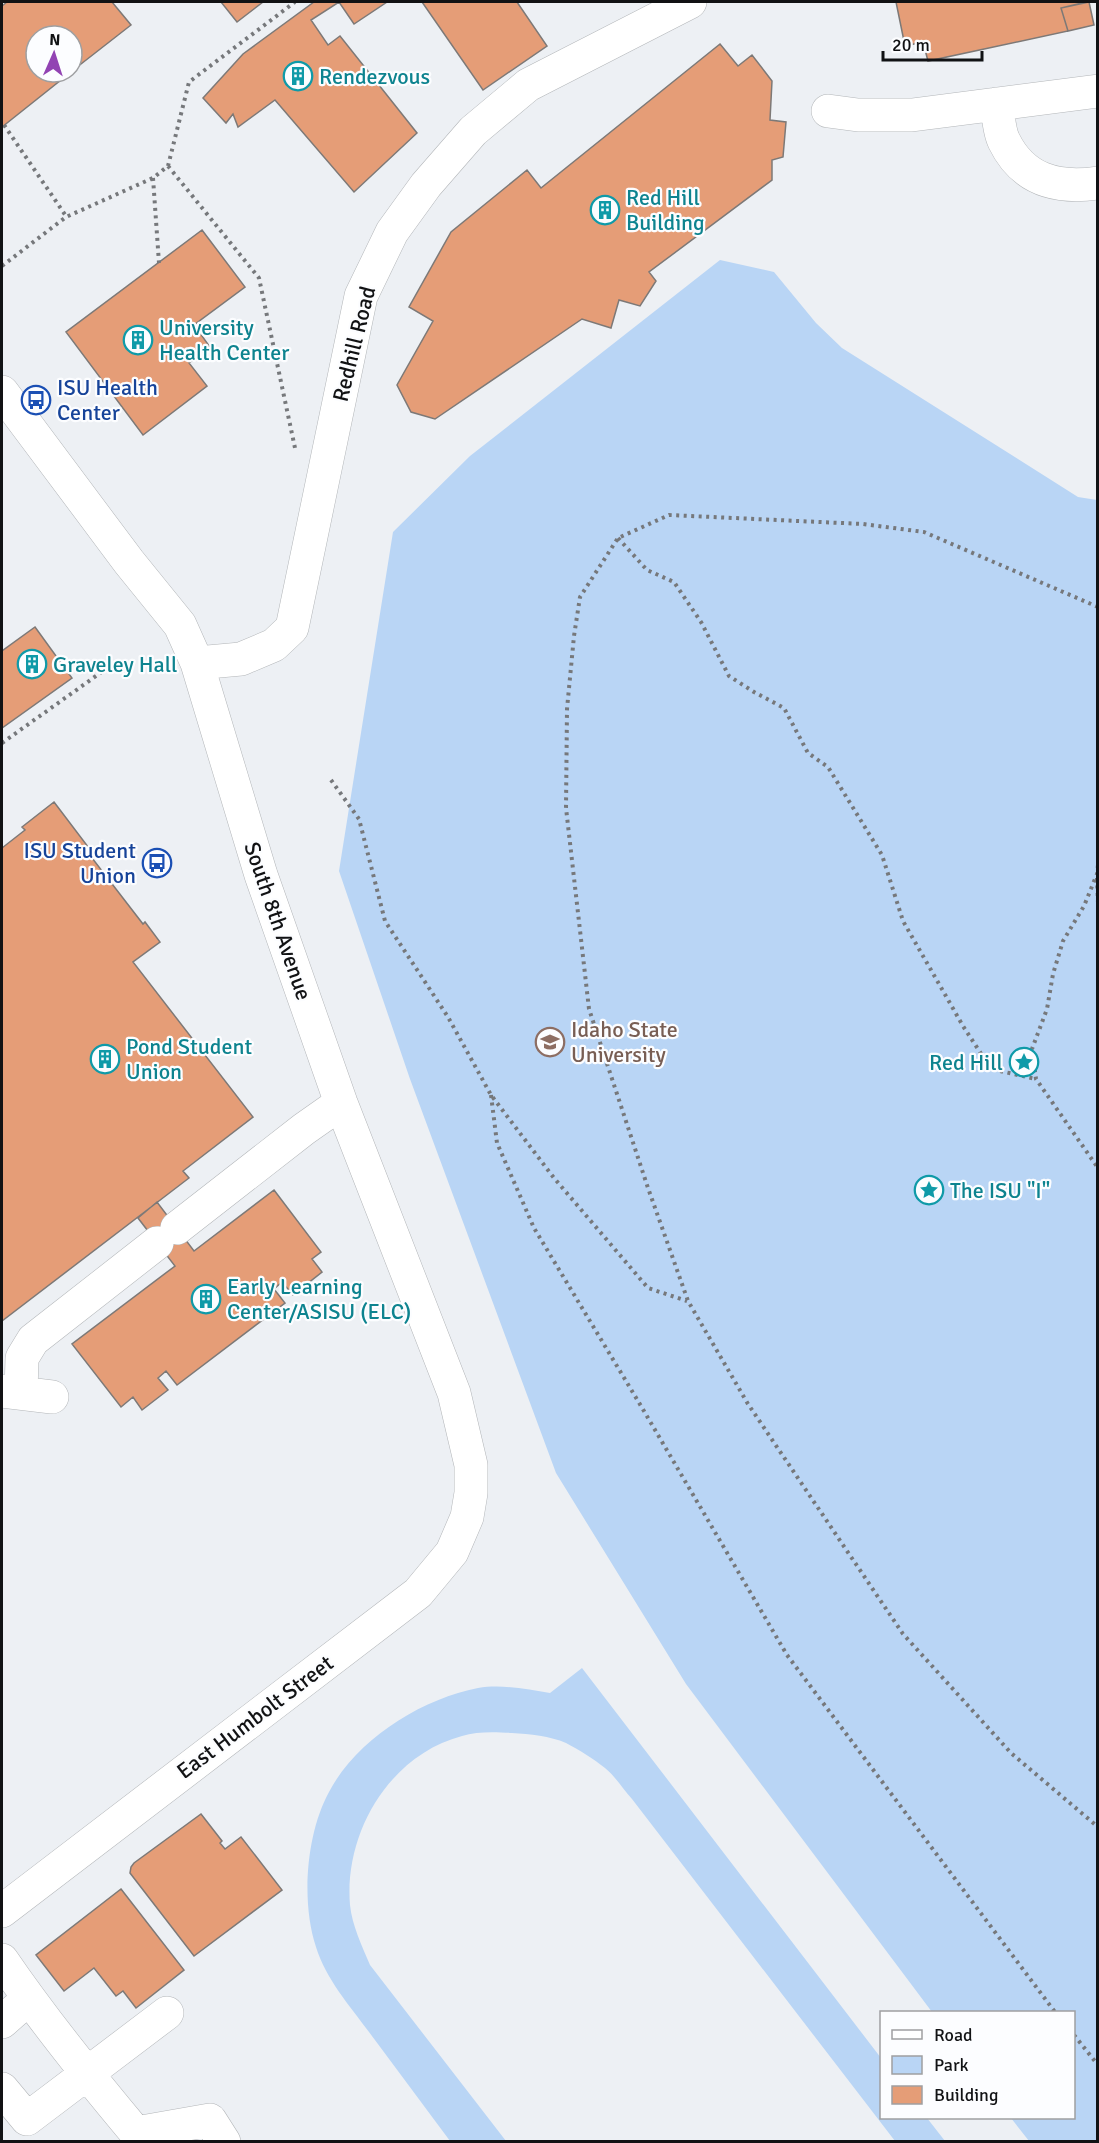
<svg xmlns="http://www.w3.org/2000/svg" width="1099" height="2143" viewBox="0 0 1099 2143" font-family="Signika,sans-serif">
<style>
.green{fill:#b9d5f5}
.building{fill:#e59d77;stroke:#7d7977;stroke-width:1.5}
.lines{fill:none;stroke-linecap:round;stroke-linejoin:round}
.minor-casing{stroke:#b3b6b9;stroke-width:34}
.path{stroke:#76787b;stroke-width:4;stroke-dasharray:3 4.5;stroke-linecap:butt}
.minor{stroke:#fff;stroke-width:33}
.labels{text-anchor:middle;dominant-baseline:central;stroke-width:4.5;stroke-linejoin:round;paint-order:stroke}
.culture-label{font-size:22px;fill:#0d838f;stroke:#fcfdff;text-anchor:start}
.street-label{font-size:22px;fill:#111214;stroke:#fcfdff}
.transit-label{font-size:22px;fill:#164399;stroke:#fcfdff;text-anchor:start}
.education-label{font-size:22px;fill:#785e54;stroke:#fcfdff;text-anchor:start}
</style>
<rect width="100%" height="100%" fill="#edf0f4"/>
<path class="green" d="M720 260 774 272 816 323 842 348 1078 497 1097 500V2141H1029L1011 2118H1074V2012H932L686 1684 556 1473 410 1079 339 871 393 532 470 456Z
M582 1668 881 2058 882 2118H927L945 2141H895L632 1799C623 1789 615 1776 605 1768 594 1759 579 1750 566 1743 550 1736 530 1734 512 1733 497 1732 477 1731 462 1736 390 1755 344 1832 350 1905 352 1925 362 1946 370 1965L506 2141H450C423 2105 396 2068 369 2032 349 2005 326 1979 316 1947 301 1902 306 1834 329 1792 356 1740 421 1699 478 1688 501 1684 527 1689 550 1693Z"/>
<path class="building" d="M7 2H112L131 25 72 71V36H36V72H71L2 127V6Z
M221 2H263L237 22Z
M314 2H387L354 24 339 2 311 20 328 45 340 36 417 133 354 192 275 100 238 127 233 114 226 123 203 98 243 54Z
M422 2H517L547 46 483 90Z
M896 2H1086L1061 8 1068 31 928 61 923 42 905 46Z
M1089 2 1094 25 1068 31 1061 8Z
M720 44 738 66 752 55 772 81 770 120 786 122 783 157 772 160V180L649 272 656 281 640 306 619 300 611 328 582 319 435 419 411 412 397 385 433 321 409 307 451 232 527 170 541 188Z
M202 230 245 287 194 325 210 347 189 363 207 386 143 435 66 332Z
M35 627 72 678 2 728V651Z
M54 802 95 856 92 858 143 924 145 922 160 942 133 962 253 1117 183 1171 189 1178 2 1321V848L25 830 22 827Z
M274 1190 321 1252 312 1259 322 1272 293 1295 282 1282 274 1289 285 1303 177 1385 166 1371 158 1378 168 1390 142 1410 133 1397 121 1407 72 1344 175 1266 138 1218 157 1202 194 1251Z
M201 1814 222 1841 220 1843 225 1849 241 1837 282 1890 194 1956 130 1873 131 1867 134 1863Z
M121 1889 184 1970 136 2008 123 1991 116 1996 94 1968 64 1991 36 1955Z"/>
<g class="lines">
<g class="minor-casing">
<path id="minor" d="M997 104C998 115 999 131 1004 141 1023 180 1057 189 1098 183
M828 111 858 115H912L1098 91
M2 392 129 562 180 625 197 663 261 875 341 1103 454 1393 471 1465V1493L467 1517 452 1552 418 1593 2 1911
M197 663 241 659 274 645 292 628 361 296 392 232 426 185 473 131 528 85 690 2
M177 1228 304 1129 341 1103
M2 1391 52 1397
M21 1393 22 1358 33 1340 157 1243
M2 1960C43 2020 89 2077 136 2133L210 2120 224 2142
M2 2022 28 1999
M2 2089 27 2119 167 2013"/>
</g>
<path class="path" d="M4 125 66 216
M168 166 259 278 295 448
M153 178 159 263
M2 266 66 217 153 178 168 166 189 82 295 2
M618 538 647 570 674 582 701 622 729 676 754 692 784 708 808 753 828 767 882 855 903 921 963 1026 991 1069 1036 1079
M1098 607 924 532 863 524 669 515 618 538 580 597 574 636 567 709 566 808 589 1009 648 1188 688 1301 748 1404 903 1634 1011 1753 1098 1827
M2 743 103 671
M331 780 359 819 385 921 448 1017 491 1095 554 1178 648 1288 687 1301
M1098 865 1097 874 1084 906 1063 941 1053 974 1047 1009 1032 1049 1036 1079 1098 1168
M1097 878 1098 903
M491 1095 497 1143 534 1228 641 1406 787 1655 1055 2012
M1074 2035 1098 2065"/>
<use href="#minor" class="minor"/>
</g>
<defs>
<g id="building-ring" transform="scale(1.5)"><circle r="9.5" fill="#fcfdff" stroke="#0f9aa8" stroke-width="1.5"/><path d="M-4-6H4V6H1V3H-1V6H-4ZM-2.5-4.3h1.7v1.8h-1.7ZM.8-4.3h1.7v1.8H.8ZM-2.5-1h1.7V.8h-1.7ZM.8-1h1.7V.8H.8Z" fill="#0f9aa8"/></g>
<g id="bus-ring" transform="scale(1.5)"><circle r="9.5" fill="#fcfdff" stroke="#1a4fb4" stroke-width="1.5"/><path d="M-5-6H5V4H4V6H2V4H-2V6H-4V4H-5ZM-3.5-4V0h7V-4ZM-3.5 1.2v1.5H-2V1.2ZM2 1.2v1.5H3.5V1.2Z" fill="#1a4fb4"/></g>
<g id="university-ring" transform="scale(1.5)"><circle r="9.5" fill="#fcfdff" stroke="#8d6e63" stroke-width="1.5"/><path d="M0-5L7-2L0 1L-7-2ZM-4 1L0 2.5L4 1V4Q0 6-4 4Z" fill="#8d6e63"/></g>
<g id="sight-ring" transform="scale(1.5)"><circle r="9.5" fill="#fcfdff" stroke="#0f9aa8" stroke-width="1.5"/><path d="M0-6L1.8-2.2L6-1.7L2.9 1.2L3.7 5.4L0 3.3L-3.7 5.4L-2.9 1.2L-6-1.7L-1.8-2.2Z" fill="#0f9aa8"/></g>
</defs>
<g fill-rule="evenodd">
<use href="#building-ring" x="298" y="76"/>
<use href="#building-ring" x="605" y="210"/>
<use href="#building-ring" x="138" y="340"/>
<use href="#bus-ring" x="36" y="400"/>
<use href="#building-ring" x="32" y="664"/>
<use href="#bus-ring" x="157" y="863"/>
<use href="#university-ring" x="550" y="1042"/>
<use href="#building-ring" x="105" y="1059"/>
<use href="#sight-ring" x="1024" y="1062"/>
<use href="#sight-ring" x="929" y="1190"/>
<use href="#building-ring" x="206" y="1299"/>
</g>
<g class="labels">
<g class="culture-label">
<text x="319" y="76">Rendezvous</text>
<text x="626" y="197">Red Hill<tspan x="626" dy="25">Building</tspan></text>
<text x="159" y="327">University<tspan x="159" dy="25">Health Center</tspan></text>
<text x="53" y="664">Graveley Hall</text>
<text x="126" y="1046">Pond Student<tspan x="126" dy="25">Union</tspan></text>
<text x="1003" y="1062" text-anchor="end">Red Hill</text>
<text x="950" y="1190">The ISU "I"</text>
<text x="227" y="1286">Early Learning<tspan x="227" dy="25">Center/ASISU (ELC)</tspan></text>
</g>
<g class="street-label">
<text transform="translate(354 344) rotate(-76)">Redhill Road</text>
<text transform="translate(278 921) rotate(71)">South 8th Avenue</text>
<text transform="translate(255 1717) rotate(-37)">East Humbolt Street</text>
</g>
<g class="transit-label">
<text x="57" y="387">ISU Health<tspan x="57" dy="25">Center</tspan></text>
<text x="136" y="850" text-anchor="end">ISU Student<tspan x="136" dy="25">Union</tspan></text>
</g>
<g class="education-label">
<text x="571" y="1029">Idaho State<tspan x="571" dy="25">University</tspan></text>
</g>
</g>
<rect width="1099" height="2143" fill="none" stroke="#111214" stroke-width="6"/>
<rect x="880" y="2011" width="195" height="108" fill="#fcfdff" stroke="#9e9fa1" stroke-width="1.5"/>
<rect x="892" y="2030" width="30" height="9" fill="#ffffff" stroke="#9e9fa1" stroke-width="1.5"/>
<text x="934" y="2041" font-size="18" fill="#111214">Road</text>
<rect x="892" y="2056" width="30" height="18" fill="#b9d5f5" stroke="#9e9fa1" stroke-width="1.5"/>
<text x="934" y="2071" font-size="18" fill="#111214">Park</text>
<rect x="892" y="2086" width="30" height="18" fill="#e59d77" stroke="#9e9fa1" stroke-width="1.5"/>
<text x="934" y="2101" font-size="18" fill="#111214">Building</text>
<g transform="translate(54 54) rotate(3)"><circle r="28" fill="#fcfdff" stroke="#9e9fa1" stroke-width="1.5"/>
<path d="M0-4.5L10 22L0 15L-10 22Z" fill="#9243b3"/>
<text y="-9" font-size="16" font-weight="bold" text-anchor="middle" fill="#111214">N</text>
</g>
<path d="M883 51v9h99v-9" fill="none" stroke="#111214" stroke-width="3"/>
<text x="892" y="51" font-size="18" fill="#111214" stroke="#fcfdff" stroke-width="4.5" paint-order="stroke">20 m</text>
</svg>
